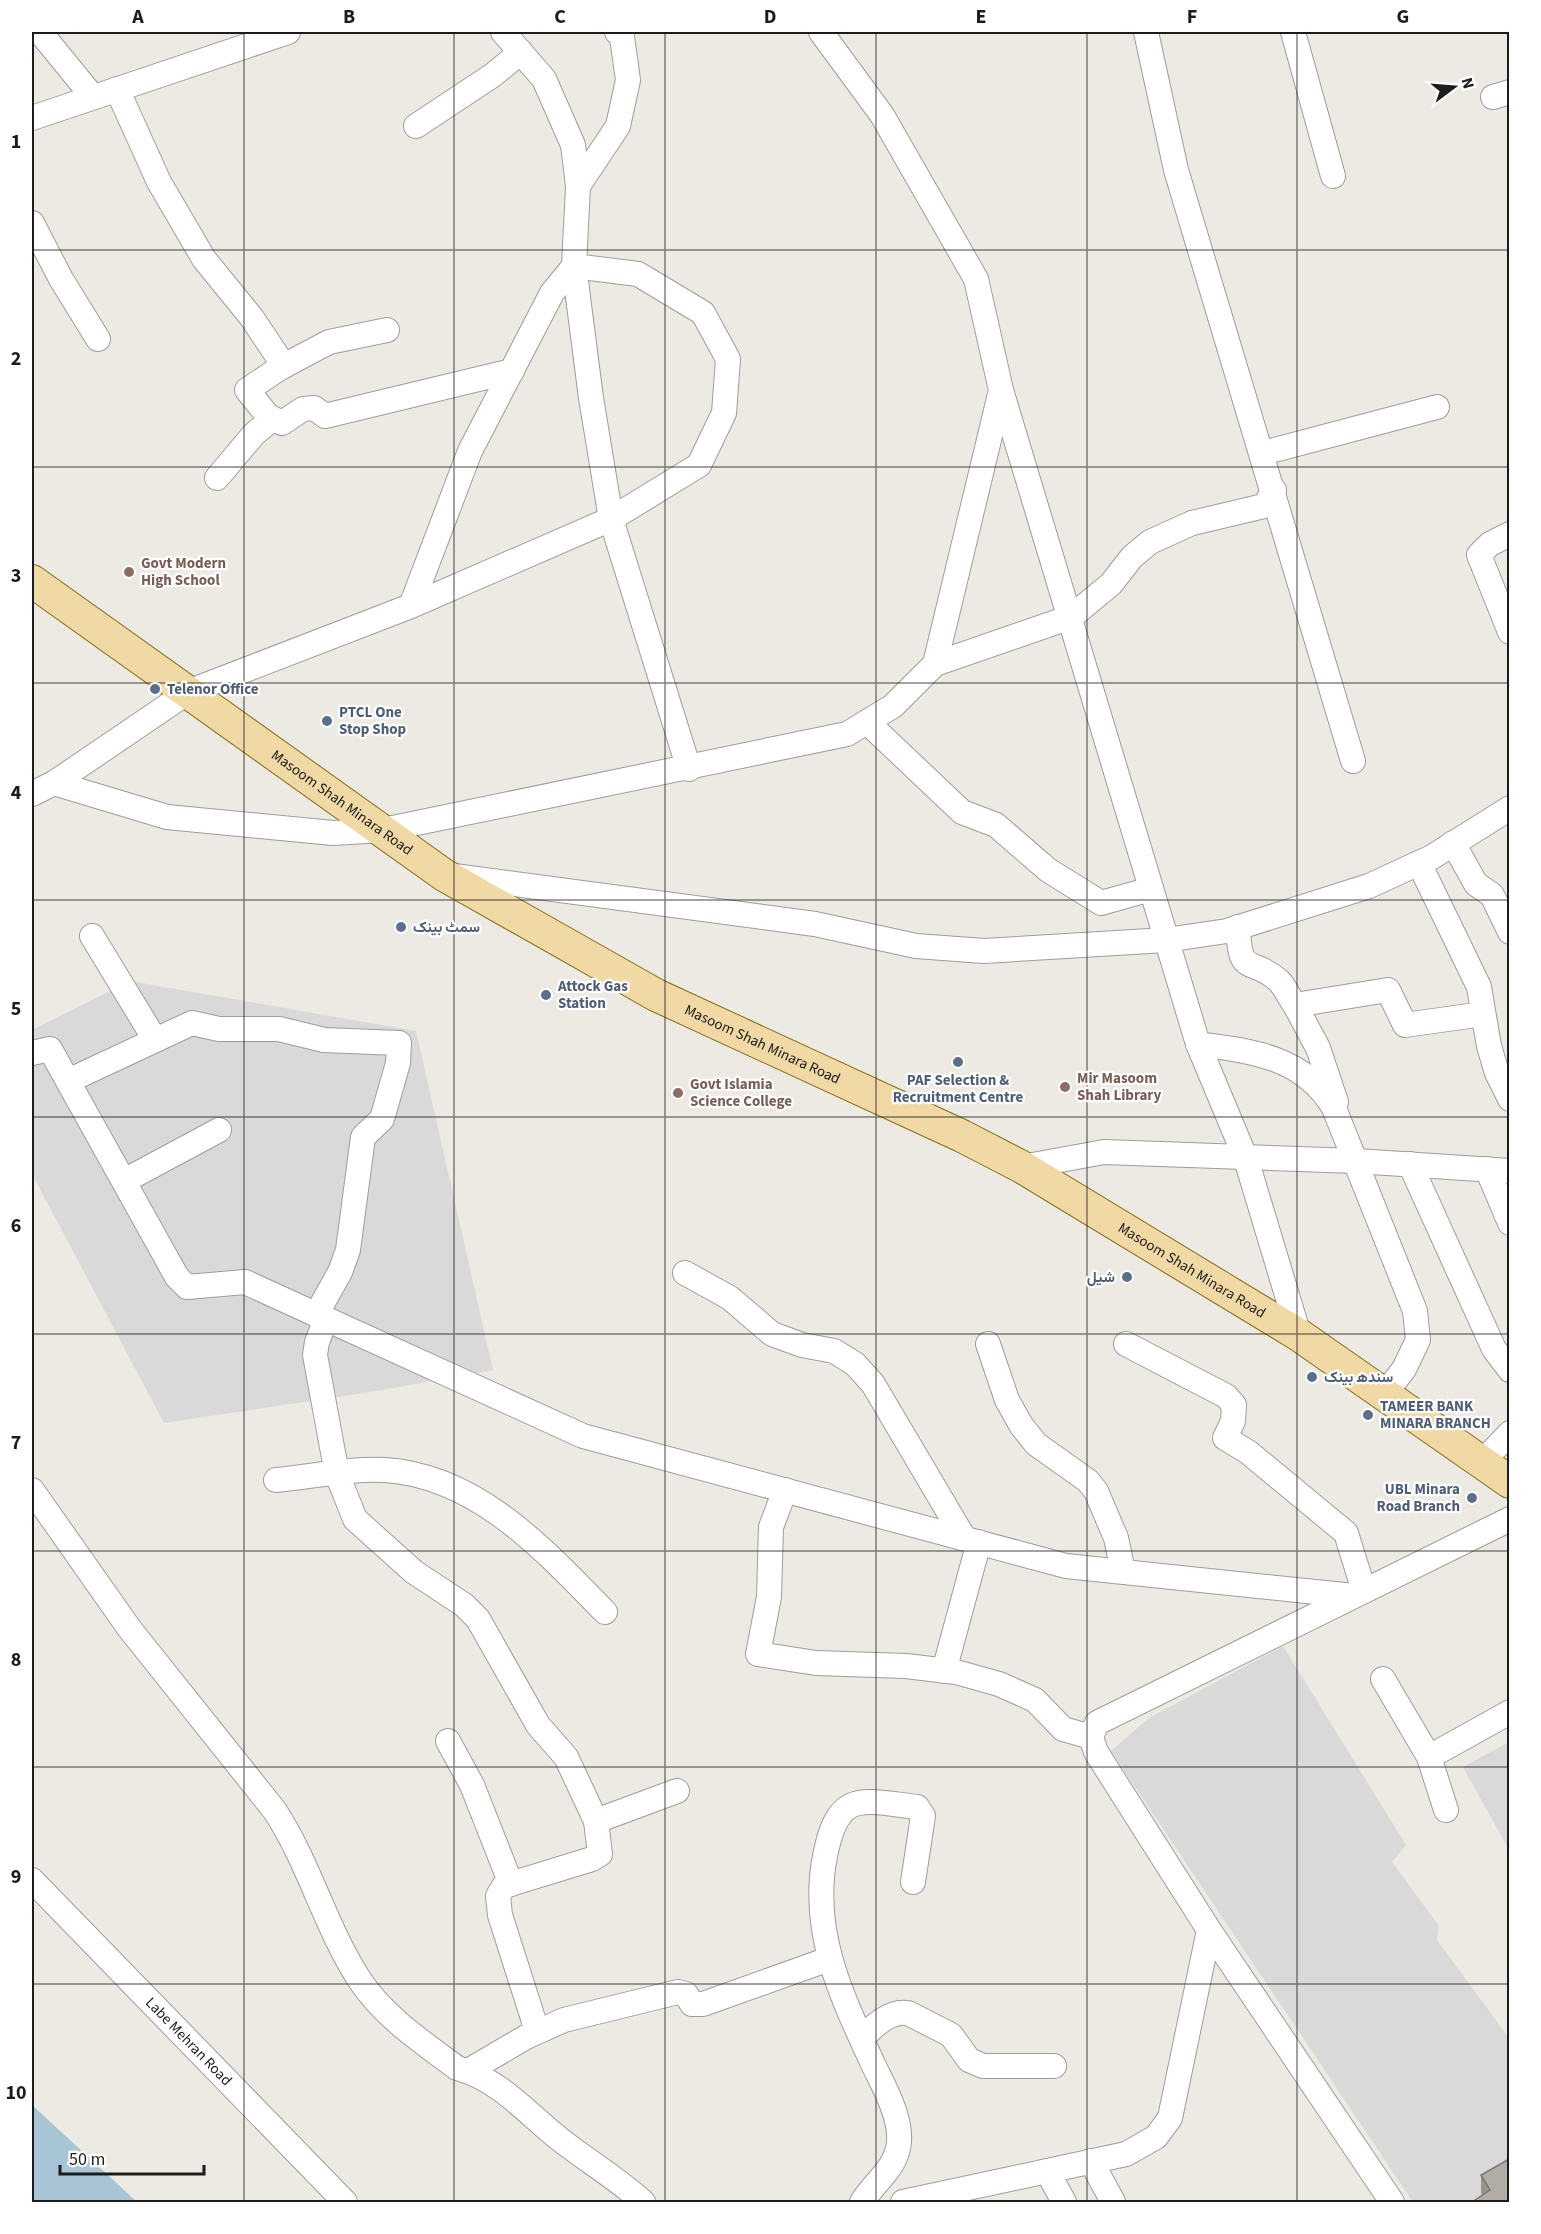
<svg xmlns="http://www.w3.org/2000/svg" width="1541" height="2234" viewBox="0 0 1541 2234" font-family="'Source Sans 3',Vazirmatn,sans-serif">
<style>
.residential{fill:#dad9d9}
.water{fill:#a8c5d5}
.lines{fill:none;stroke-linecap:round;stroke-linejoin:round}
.minor-casing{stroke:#9d9d9d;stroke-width:26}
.major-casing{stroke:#826c12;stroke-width:34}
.minor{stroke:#fff;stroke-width:24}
.major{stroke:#f0d9a4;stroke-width:32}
.wall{fill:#98948f}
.building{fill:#b1aca6;stroke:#7c7874;stroke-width:1.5}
.grid{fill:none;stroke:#1c1c1c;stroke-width:1.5;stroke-opacity:0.55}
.education-dot{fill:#8d6e63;stroke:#fff;stroke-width:2}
.service-dot{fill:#5c6f8a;stroke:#fff;stroke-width:2}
.labels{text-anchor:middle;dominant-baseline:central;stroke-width:4.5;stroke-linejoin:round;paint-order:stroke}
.education-label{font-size:15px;font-weight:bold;fill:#785e54;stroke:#fff;text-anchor:start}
.service-label{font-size:15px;font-weight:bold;fill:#4e5e75;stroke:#fff;text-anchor:start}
.street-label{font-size:15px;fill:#1c1c1c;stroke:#fff}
.neatline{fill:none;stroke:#1c1c1c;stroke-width:2}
.grid-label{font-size:20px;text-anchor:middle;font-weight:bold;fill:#1c1c1c}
</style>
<rect width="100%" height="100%" fill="#eceae3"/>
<path class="residential" d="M130 981 416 1031 493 1370 371 1392 164 1423 32 1174V1030Z
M1283 1646 1406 1845 1392 1862 1439 1926 1437 1940 1509 2038V2202H1413L1111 1751 1149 1718Z
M1509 1742V1850L1463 1767Z"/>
<path class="water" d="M32 2105 137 2202H32Z"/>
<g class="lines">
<g class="minor-casing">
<g id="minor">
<path d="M40 32 93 97"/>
<path d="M503 32 544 79 573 145 578 186"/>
<path d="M617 32 622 37 628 80 618 126 578 186 574 266 591 398 611 519 689 769"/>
<path d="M1146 32 1176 170 1353 761"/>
<path d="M1293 32 1333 176"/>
<path d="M117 89 159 182 204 259 252 318 284 366"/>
<path d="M1493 97 1510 92"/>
<path d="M32 118 288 32"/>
<path d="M416 126 493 75 521 52"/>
<path d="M32 223 61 279 98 339"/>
<path d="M387 330 329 342 280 368 247 390 268 416 282 423 303 409 314 408 325 416 512 371"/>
<path d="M1001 390 1198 1044 1246 1159 1299 1335"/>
<path d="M1263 453 1437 407"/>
<path d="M217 478 254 434 271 420"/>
<path d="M1510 534 1490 544 1479 555 1510 632"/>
<path d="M935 664 1071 617 1111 584 1132 557 1150 542 1192 523 1264 506 1274 490"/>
<path d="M867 722 962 812 996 825 1048 870 1101 903 1151 889"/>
<path d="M54 783 167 817 333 833 383 830 847 734 893 706 935 664 1001 390 976 279 882 115 821 32"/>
<path d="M32 794 54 783 188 692 411 606 611 519 699 465 724 413 728 359 703 313 638 274 574 266 552 293 470 451 411 606"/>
<path d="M1453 843 1476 884 1492 895 1510 932"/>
<path d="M1419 863 1479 987 1489 1046 1497 1073 1510 1099"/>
<path d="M454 876 815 924 916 946 984 951 1166 940 1227 931 1369 886 1432 857 1510 808"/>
<path d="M1238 927C1240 979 1250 955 1279 981 1286 988 1289 998 1295 1005L1388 990 1405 1025 1483 1014"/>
<path d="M92 936 154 1038"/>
<path d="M1295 1005 1318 1048 1336 1102"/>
<path d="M1198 1044C1252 1051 1304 1057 1334 1108L1415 1311 1418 1340 1404 1369 1384 1395"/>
<path d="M32 1053 50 1049 177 1277 187 1287 245 1282 583 1436 1066 1566 1354 1596"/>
<path d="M68 1081 192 1023 219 1029H279L324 1040 399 1043 398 1063 382 1119 363 1137 348 1250 340 1272 316 1315"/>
<path d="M1410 1164 1494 1349 1510 1370"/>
<path d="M1022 1167 1104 1152 1356 1161 1510 1171"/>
<path d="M1487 1169 1510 1223"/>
<path d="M124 1181 219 1130"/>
<path d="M685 1273 730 1298 772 1334 802 1345 834 1351 855 1364 873 1384 964 1538"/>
<path d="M326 1319 317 1342 315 1355 337 1474 355 1519 414 1572 464 1605 478 1619 538 1725 566 1757 596 1821 677 1791"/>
<path d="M988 1344 1007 1400 1021 1425 1036 1444 1088 1481 1096 1491 1116 1538 1123 1571"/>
<path d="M1126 1344 1226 1396 1234 1405 1233 1421 1225 1438 1248 1452 1346 1533 1364 1591"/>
<path d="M1481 1463 1510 1433"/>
<path d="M276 1480C310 1477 351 1468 385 1470 478 1476 544 1550 605 1612"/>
<path d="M32 1490 129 1628 275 1811C309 1863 325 1926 359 1979 383 2016 422 2042 457 2068 501 2080 528 2115 562 2141 589 2162 618 2179 643 2202"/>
<path d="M785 1490 771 1527 769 1597 758 1654 816 1663 906 1666 956 1672 999 1684 1035 1700 1063 1729 1091 1737"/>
<path d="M944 1671 979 1542"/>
<path d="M1383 1679 1429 1757 1446 1810"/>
<path d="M448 1741 472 1785 511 1884"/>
<path d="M1429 1757 1510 1712"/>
<path id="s1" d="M32 1880 345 2202"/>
<path d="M1209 1930 1392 2202"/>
<path d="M537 2031 500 1915 498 1896 504 1886 592 1859 600 1854 596 1821"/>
<path d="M862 2038C874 2026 890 2010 908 2013L951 2035 969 2060 983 2066H1054"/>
<path d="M468 2071 526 2037 564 2020 678 1992 686 1994 692 2004H703L829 1959"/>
<path d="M1091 2161 1113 2202"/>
<path d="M1047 2171 1064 2202"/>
<path d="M862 2202C875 2181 897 2168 899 2142 901 2116 884 2087 873 2064 842 1997 810 1932 825 1856 838 1790 860 1800 917 1807L923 1816 913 1882"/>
<path d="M903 2202 1126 2154 1156 2137 1170 2118 1209 1930 1096 1752 1091 1737 1097 1723 1510 1519"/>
</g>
</g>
<g class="major-casing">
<g id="major">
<path id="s2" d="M32 581 444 875 656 995 962 1136 1022 1167 1299 1335 1510 1482"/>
</g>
</g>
<use href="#minor" class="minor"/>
<use href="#major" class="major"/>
</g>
<path class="wall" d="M1481 2175 1509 2202H1475V2200L1482 2195 1481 2193Z"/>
<path class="building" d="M1509 2159V2202H1477L1475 2200 1490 2190 1481 2175Z"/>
<path class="grid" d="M244 32V2202M454 32V2202M665 32V2202M876 32V2202M1087 32V2202M1297 32V2202M32 250H1510M32 467H1510M32 683H1510M32 900H1510M32 1117H1510M32 1334H1510M32 1551H1510M32 1767H1510M32 1984H1510"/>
<g class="education-dot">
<circle cx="129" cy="572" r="6"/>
<circle cx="1065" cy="1087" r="6"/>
<circle cx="678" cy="1093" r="6"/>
</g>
<g class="service-dot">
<circle cx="155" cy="689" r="6"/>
<circle cx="327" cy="721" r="6"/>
<circle cx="401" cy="927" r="6"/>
<circle cx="546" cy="995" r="6"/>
<circle cx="958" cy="1062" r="6"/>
<circle cx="1127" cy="1277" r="6"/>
<circle cx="1312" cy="1377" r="6"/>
<circle cx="1368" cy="1415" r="6"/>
<circle cx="1472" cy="1498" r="6"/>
</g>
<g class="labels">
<g class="education-label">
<text x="141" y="563">Govt Modern<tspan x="141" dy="17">High School</tspan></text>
<text x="1077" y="1078">Mir Masoom<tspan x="1077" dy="17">Shah Library</tspan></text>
<text x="690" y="1084">Govt Islamia<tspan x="690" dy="17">Science College</tspan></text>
</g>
<g class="service-label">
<text x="167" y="689">Telenor Office</text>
<text x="339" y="712">PTCL One<tspan x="339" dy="17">Stop Shop</tspan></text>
<text x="413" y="927">سمٹ بینک</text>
<text x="558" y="986">Attock Gas<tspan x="558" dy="17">Station</tspan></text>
<text x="958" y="1080" text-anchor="middle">PAF Selection &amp;<tspan x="958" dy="17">Recruitment Centre</tspan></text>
<text x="1115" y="1277" text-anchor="end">شیل</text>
<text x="1324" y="1377">سندھ بینک</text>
<text x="1380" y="1406">TAMEER BANK<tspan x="1380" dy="17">MINARA BRANCH</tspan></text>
<text x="1460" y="1489" text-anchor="end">UBL Minara<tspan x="1460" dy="17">Road Branch</tspan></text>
</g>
<g class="street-label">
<text stroke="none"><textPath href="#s2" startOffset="381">Masoom Shah Minara Road</textPath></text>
<text stroke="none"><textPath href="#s2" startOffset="867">Masoom Shah Minara Road</textPath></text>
<text stroke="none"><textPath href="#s2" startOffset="1353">Masoom Shah Minara Road</textPath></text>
<text stroke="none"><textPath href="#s1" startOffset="225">Labe Mehran Road</textPath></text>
</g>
</g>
<rect width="1541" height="2234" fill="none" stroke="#ffffff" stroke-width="66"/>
<g transform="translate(1454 87) rotate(74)" stroke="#ffffff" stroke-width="4.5" paint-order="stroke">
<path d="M0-4.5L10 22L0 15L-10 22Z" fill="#1c1c1c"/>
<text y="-9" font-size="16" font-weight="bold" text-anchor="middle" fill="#1c1c1c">N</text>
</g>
<path d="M60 2165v9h144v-9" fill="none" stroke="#1c1c1c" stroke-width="3"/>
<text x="69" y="2165" font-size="18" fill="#1c1c1c" stroke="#ffffff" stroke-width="4.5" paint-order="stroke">50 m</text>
<rect x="33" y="33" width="1475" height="2168" class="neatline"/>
<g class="grid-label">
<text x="138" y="23">A</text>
<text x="349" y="23">B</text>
<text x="560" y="23">C</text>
<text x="770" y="23">D</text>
<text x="981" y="23">E</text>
<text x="1192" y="23">F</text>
<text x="1403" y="23">G</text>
<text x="16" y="148">1</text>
<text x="16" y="365">2</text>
<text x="16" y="582">3</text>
<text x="16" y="799">4</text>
<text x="16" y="1015">5</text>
<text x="16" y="1232">6</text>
<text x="16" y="1449">7</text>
<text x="16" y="1666">8</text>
<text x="16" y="1883">9</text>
<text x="16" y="2099">10</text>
</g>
</svg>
